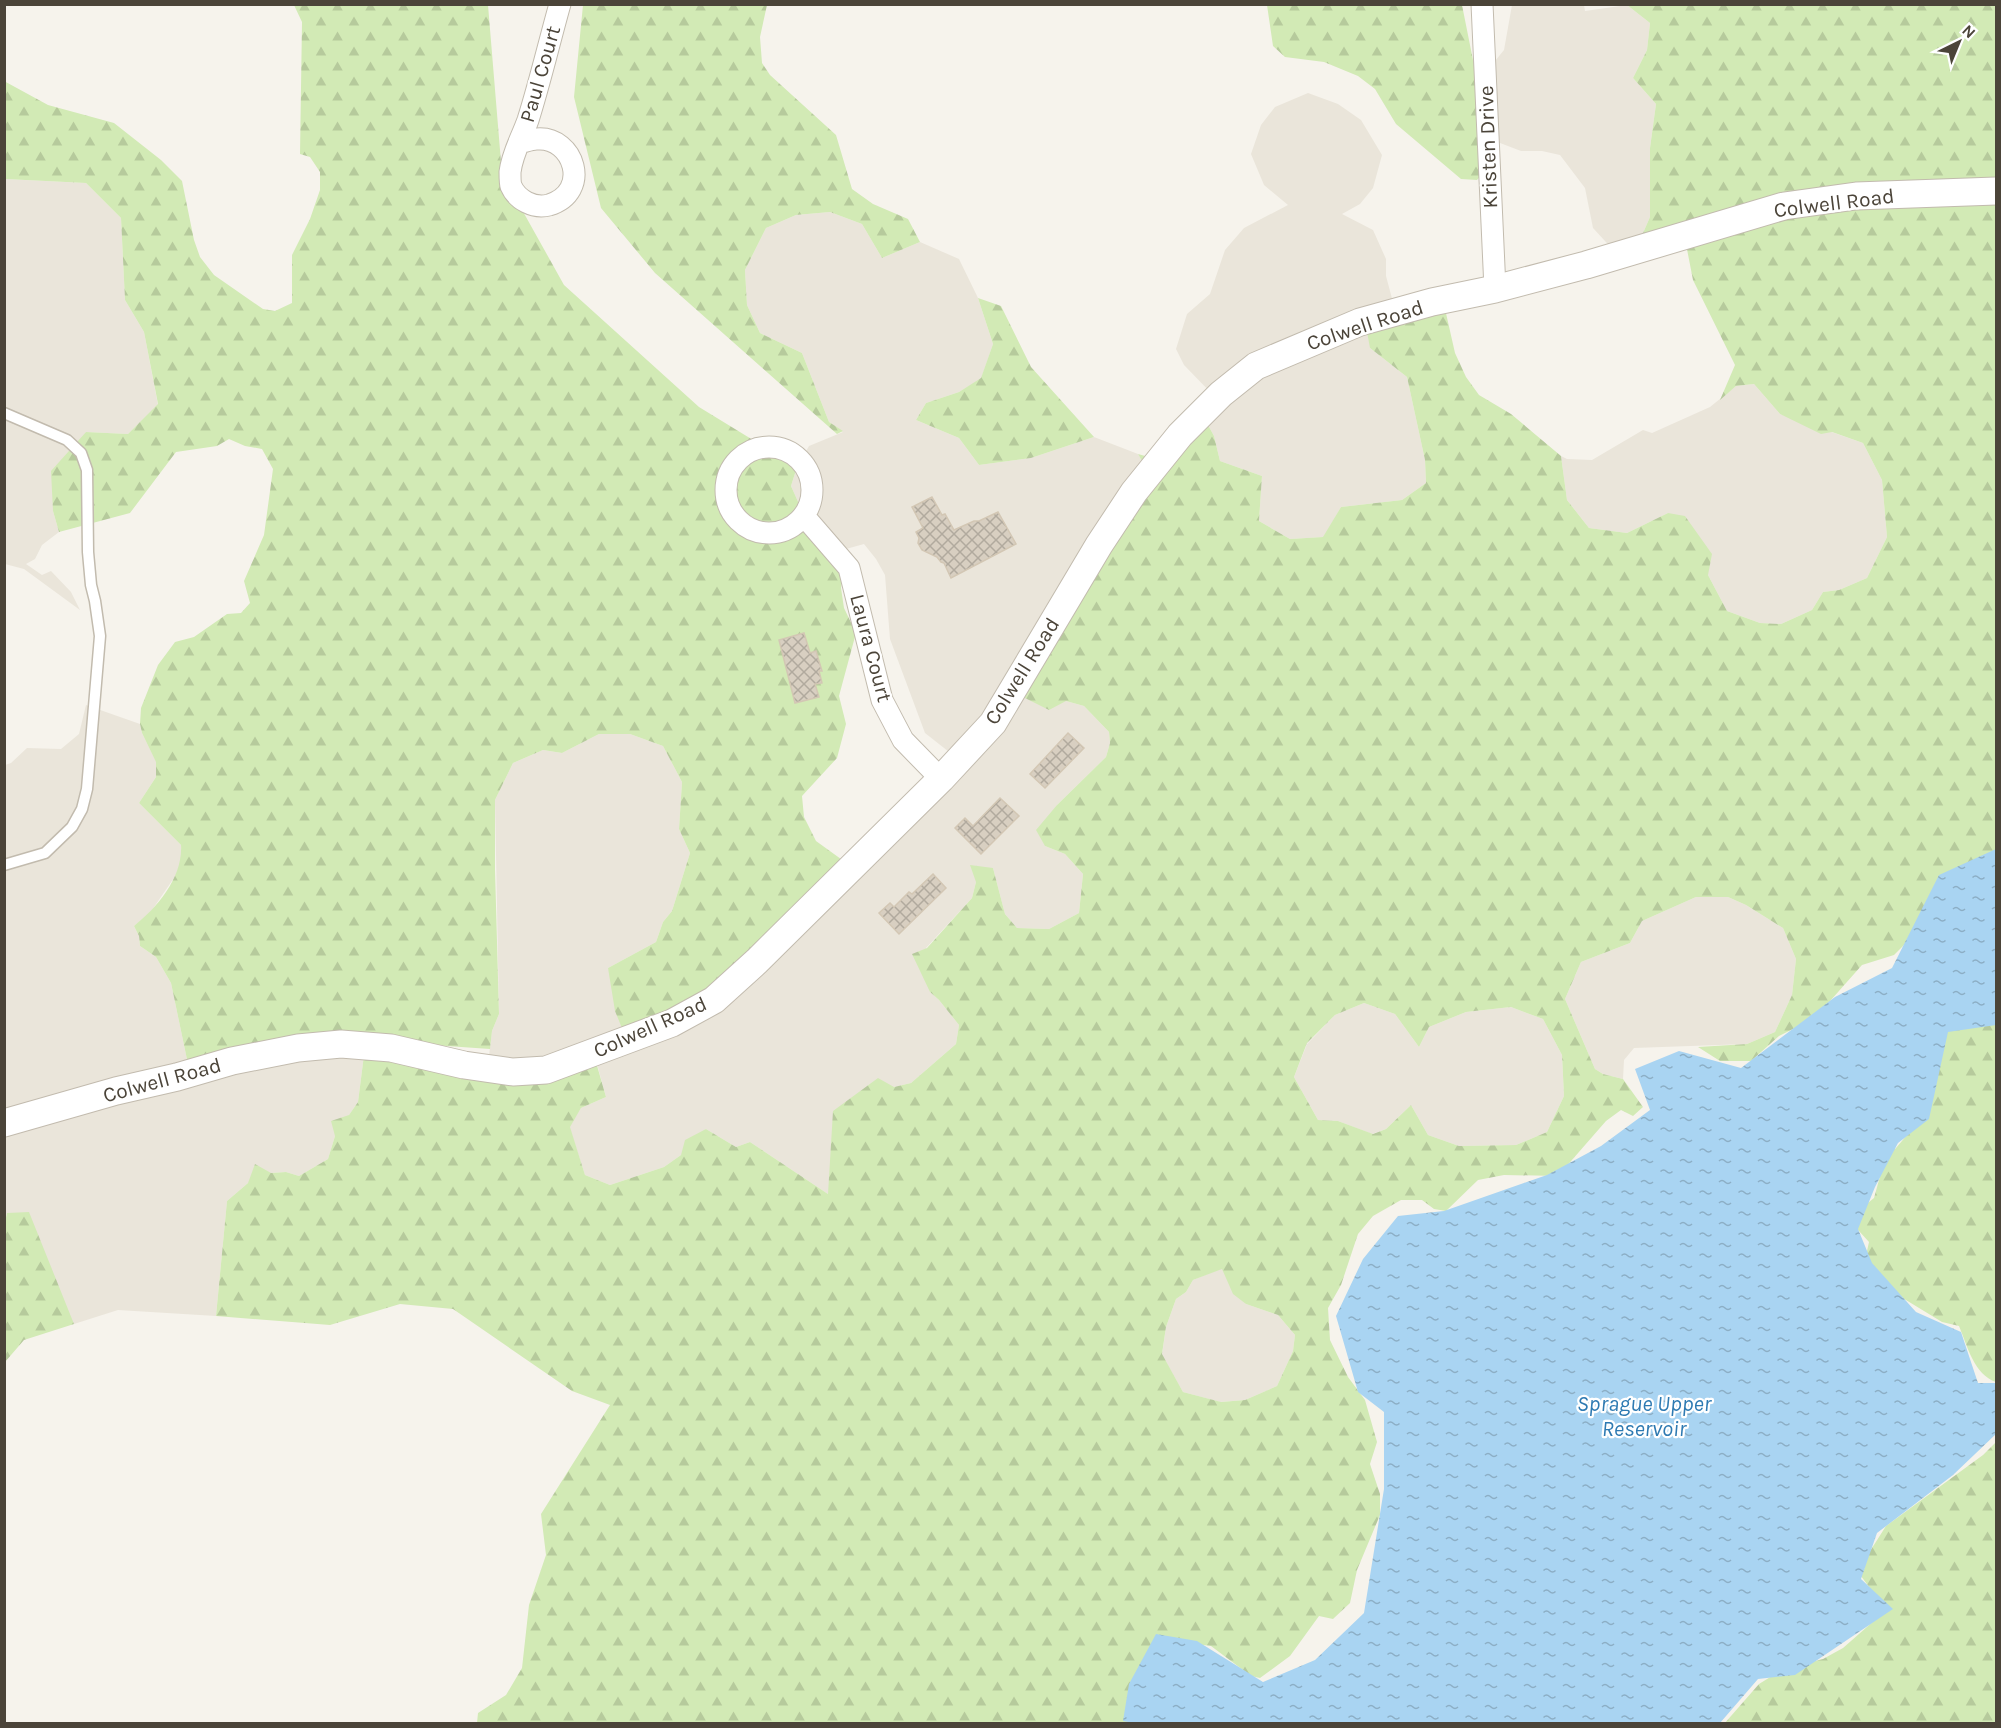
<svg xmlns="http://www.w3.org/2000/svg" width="2001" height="1728" viewBox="0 0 2001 1728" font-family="Karla,sans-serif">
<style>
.residential{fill:#eae5da}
.forest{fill:url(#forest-firs);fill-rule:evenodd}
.water{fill:url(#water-ripples)}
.building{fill:url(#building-cross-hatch);stroke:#d3c7b4;stroke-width:1.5}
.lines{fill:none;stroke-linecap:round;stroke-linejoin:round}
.service-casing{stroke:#c2bbae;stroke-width:13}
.minor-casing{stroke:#c2bbae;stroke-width:23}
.tertiary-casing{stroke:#c2bbae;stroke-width:29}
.service{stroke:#fff;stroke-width:10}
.minor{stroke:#fff;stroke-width:21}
.tertiary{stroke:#fff;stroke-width:27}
.labels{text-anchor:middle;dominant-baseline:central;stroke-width:4.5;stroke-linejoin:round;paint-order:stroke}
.street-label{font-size:21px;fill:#4b4439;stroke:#fff}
.water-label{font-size:22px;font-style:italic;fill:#2e7ab2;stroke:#fff}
</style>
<defs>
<pattern id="forest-firs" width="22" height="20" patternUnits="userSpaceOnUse" patternTransform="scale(1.5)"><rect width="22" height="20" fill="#d2eab5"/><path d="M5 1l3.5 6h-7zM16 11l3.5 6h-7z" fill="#b6ca9c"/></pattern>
<pattern id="water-ripples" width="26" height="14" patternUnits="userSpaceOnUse" patternTransform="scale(1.5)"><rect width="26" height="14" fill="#a9d4f2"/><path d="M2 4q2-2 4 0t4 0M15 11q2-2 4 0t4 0" fill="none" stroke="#8caec5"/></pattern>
<pattern id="building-cross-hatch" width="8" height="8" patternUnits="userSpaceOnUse" patternTransform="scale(1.5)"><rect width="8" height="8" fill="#d8cfc1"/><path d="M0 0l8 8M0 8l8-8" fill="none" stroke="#b1aa9e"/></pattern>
</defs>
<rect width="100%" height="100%" fill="#f6f3ec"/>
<path class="residential" d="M1512 5H1584L1585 11 1627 5 1650 23 1647 50 1633 78 1656 104 1650 148V217L1640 240 1617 254 1593 228 1585 188 1560 155 1542 151H1521L1487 138 1482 77 1504 50Z
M1308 93 1338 104 1361 120 1382 155 1373 188 1360 204 1342 214 1373 230 1386 259V276L1394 306 1370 348 1407 377 1425 460 1426 483 1402 500 1341 507 1324 537 1290 539 1259 521 1262 476 1220 461 1214 436 1202 414 1215 397 1184 365 1176 349 1187 314 1210 294 1225 250 1244 228 1288 205 1264 185 1251 154 1261 125 1275 107Z
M4 179 86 183 121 218 125 300 144 332 158 405 128 434 86 432 53 511 59 532 42 545 35 559 26 564 42 575 51 571 71 592 80 610 24 569 5 564Z
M830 212 862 224 882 258 920 242 959 259 978 298 993 344 981 379 959 392 926 403 916 420 959 438 979 465 1031 458 1094 437 1138 454 1150 473 1066 701 1084 706 1109 732 1110 743 1106 757 1057 805 1045 846 1065 854 1083 874 1079 913 1049 929 1017 928 1005 914 993 868 976 882 972 898 926 948 930 992 939 1000 959 1025 956 1044 911 1083 894 1087 828 1194 750 1142 736 1147 706 1129 681 1155 664 1167 610 1185 585 1175 569 1126 581 1108 606 1097 594 1053 488 1064 492 1031 499 1014 495 800 513 763 543 750 562 753 599 734H630L663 746 682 782 679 829 690 853 672 911 663 922 656 942 608 968 641 1035 958 759 925 733 890 639 885 575 876 559 864 544 846 549 808 524 791 486 797 467 809 446 843 432 829 422 802 353 760 333 747 305 745 270 766 228 796 215Z
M1754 384 1780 414 1863 443 1882 480 1887 537 1867 578 1839 590 1823 592 1812 610 1781 624 1760 623 1727 611 1708 575 1668 513 1627 533 1589 528 1567 500 1561 456 1567 459 1592 460 1643 430 1652 433 1710 407 1736 386Z
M86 705 140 724 142 733 156 761V777L139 803 181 845 182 858 178 872 150 913 134 926 139 936 140 946 156 957 171 983 189 1069 364 1055 358 1102 335 1136 328 1159 299 1176 286 1172 271 1173 248 1183 227 1201 216 1316 118 1310 74 1324 7 1213 5 1222V765L11 763 27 748 61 749 79 734Z
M1696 897H1728L1746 905 1783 928 1796 959 1792 995 1775 1032 1747 1044 1634 1048 1624 1060 1623 1079 1603 1074 1595 1069 1565 999 1581 962 1630 943 1642 921Z
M1364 1003 1395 1014 1419 1047 1429 1027 1466 1012 1511 1007 1543 1019 1562 1055 1564 1096 1547 1132 1516 1145 1459 1146 1428 1135 1411 1105 1386 1129 1372 1134 1338 1121 1318 1120 1294 1077 1307 1044 1335 1015Z
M1222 1268 1246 1304 1278 1315 1295 1335 1293 1351 1277 1386 1245 1400 1220 1402 1183 1392 1162 1355 1166 1327 1176 1299 1186 1292 1193 1280Z"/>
<path class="forest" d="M294 5H488L502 174 564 285 699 407 797 467 791 486 808 524 846 549 841 588 844 608 856 633 839 696 846 724 837 758 802 796 804 817 816 841 852 867 742 975 626 1038 615 1011 608 968 656 942 663 922 672 911 690 853 679 829 682 782 663 746 630 734H599L562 753 543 750 513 763 495 800V869L499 1014 492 1031 490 1049 418 1044 189 1069 171 983 156 957 140 946 139 936 134 926C158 907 183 877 181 845L139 803 156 777V762L142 733 140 724 141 708 158 665 175 642 194 637 227 614 241 613 250 603 244 581 264 535 273 469 262 449 245 446 229 439 217 446 176 452 130 513 59 532 53 511 51 471 86 432 128 434 158 404 144 332 125 300 121 218 86 183 5 179 4 81 48 105 114 123 161 160 182 181 194 240 200 257 214 275 263 309 275 311 292 303V255L310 219 320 190V172L310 157 300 154 302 22Z
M583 5H767L760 37 762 63 770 75 836 135 852 189 873 204 908 219 920 242 882 258 862 224 830 212 796 215 766 228 745 270 747 305 760 333 802 353 829 422 843 431 837 434 655 273 601 208 574 97Z
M1267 5H1462L1473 60 1482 77 1486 170 1477 180 1461 179 1396 124 1375 89 1358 76 1324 62 1285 57 1273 46Z
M1627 5H1996V853L1894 955 1862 965 1815 1018 1779 1036 1751 1061H1720L1698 1047 1747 1044 1775 1032 1792 995 1796 959 1783 928 1746 905 1728 897H1696L1642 921 1630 943 1581 962 1565 999 1595 1069 1603 1074 1623 1079 1643 1107 1633 1116 1621 1110 1606 1121 1558 1176 1504 1175 1478 1180 1446 1211 1434 1209 1422 1200H1401L1373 1216 1358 1234 1341 1285 1328 1308 1330 1340 1348 1377 1365 1400 1377 1442 1370 1464 1380 1494V1515L1357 1570 1350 1603 1333 1619 1319 1616 1290 1656 1260 1678 1251 1676 1211 1646 1179 1642 1155 1723H477L478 1713 506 1695 522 1668 529 1605 546 1555 541 1514 610 1405 572 1391 453 1309 400 1304 330 1325 216 1316 227 1201 248 1183 255 1164 271 1173 286 1172 299 1176 328 1159 335 1136 331 1121 349 1115 358 1102 364 1055 596 1062 606 1097 581 1108 570 1127 585 1175 610 1185 664 1167 681 1155 685 1140 706 1129 736 1147 750 1142 828 1194 833 1111 878 1078 894 1087 911 1083 956 1044 959 1025 939 1000 930 992 912 954 927 948 972 898 976 882 970 865 993 868 1005 914 1017 928 1049 929 1079 913 1083 874 1065 854 1045 846 1036 830 1057 805 1106 757 1110 743 1109 732 1084 706 1066 701 1049 710 1023 697 1149 473 1138 454 1156 459 1202 414 1214 436 1220 461 1262 476 1259 521 1290 539 1323 537 1341 507 1402 500 1426 483 1425 460 1407 377 1370 348 1365 321 1443 300 1455 353 1466 377 1479 395 1511 414 1561 456 1567 500 1589 528 1627 533 1668 513 1685 516 1712 554 1708 575 1727 611 1760 623 1781 624 1812 610 1823 592 1839 590 1867 578 1887 537 1882 480 1863 443 1832 432 1821 434 1780 414 1754 384 1736 386 1720 400 1735 365 1693 280 1685 239 1640 240 1650 217V148L1656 104 1633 78 1647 50 1650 23ZM1364 1003 1395 1014 1419 1047 1429 1027 1466 1012 1511 1007 1543 1019 1562 1055 1564 1096 1547 1132 1516 1145 1459 1146 1428 1135 1411 1105 1386 1129 1373 1134 1338 1121 1318 1120 1294 1077 1307 1043 1335 1015ZM1222 1269 1233 1294 1246 1304 1278 1315 1295 1335 1293 1351 1277 1386 1245 1400 1221 1402 1183 1392 1162 1354 1166 1327 1176 1299 1186 1292 1193 1280Z
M978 298 1001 306 1031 367 1094 437 1031 458 979 465 959 438 916 420 926 403 959 392 981 378 993 344Z
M1996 1016V1382C1974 1375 1967 1345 1959 1326L1942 1322 1901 1297 1865 1260 1869 1242 1848 1219 1874 1198 1884 1162 1931 1107 1928 1053 1951 1023Z
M29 1212 74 1324 24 1340 5 1362V1222L7 1213Z
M1996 1442V1723L1724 1724 1759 1684 1783 1669 1823 1659 1843 1648 1884 1612 1880 1602 1861 1576 1865 1567V1559L1886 1526 1983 1455Z"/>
<path class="water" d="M1996 849V1025L1948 1032 1929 1119 1898 1143 1875 1187 1858 1229 1872 1263 1916 1312 1961 1332 1978 1383H1996V1434L1953 1475 1877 1533 1861 1579 1893 1609 1795 1675 1758 1679 1720 1723 1138 1724 1123 1721 1129 1684 1156 1634 1197 1641 1263 1682 1315 1660 1364 1613 1384 1489V1412L1358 1392 1336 1316 1363 1259 1398 1216 1444 1211 1547 1175 1601 1146 1650 1110 1635 1069 1679 1051 1741 1068 1835 997 1892 968 1939 875Z"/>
<path class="building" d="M932 497 942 515 945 514 954 530 974 521H979L998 512 1016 544 951 578 944 563 941 562 937 557 922 550 918 543 919 538 916 532 923 528 912 507Z
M804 633 810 653 816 651 822 671H819L822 683 815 684 819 697 795 703 779 640Z
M1068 733 1084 748 1045 788 1030 774Z
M1000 798 1019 816 981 854 955 828 965 818 973 826Z
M933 874 946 888 899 934 879 913 890 903 894 907 909 892 912 894Z"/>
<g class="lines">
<g class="service-casing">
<path id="service" d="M4 413 67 440 81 453 87 470 88 552 91 585 95 601 100 636 87 789 82 809 72 827 45 853 4 865"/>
</g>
<g class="minor-casing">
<path id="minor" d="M1482 4 1495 289
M519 143C524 142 531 139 537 139 574 136 592 192 549 205 534 209 517 200 511 186 510 183 510 175 510 172 512 154 522 137 528 120 540 82 549 43 560 4
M726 490a43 43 0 1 1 86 0a43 43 0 1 1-86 0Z
M804 516 849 568 882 700 903 740 941 779"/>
</g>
<g class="tertiary-casing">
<path id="tertiary" d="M4 1123 116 1091 177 1077 232 1061 298 1048 341 1044 391 1048 464 1065 513 1072 546 1070 672 1023 714 1000 757 961 941 779 993 723 1099 545 1134 492 1180 435 1221 394 1256 366 1360 322 1432 302 1495 289 1586 265 1784 206 1856 196 1996 191"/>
</g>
<use href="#service" class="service"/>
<use href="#minor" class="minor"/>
<use href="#tertiary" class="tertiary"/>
</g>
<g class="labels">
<g class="street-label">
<text transform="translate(540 74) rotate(-74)">Paul Court</text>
<text transform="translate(1488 147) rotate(-92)">Kristen Drive</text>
<text transform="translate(1834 203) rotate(-7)">Colwell Road</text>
<text transform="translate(1365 325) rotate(-18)">Colwell Road</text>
<text transform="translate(871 648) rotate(75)">Laura Court</text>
<text transform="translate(1022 671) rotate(-58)">Colwell Road</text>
<text transform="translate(650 1027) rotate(-24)">Colwell Road</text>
<text transform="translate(162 1080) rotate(-15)">Colwell Road</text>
</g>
<g class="water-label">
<text x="1644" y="1404">Sprague Upper<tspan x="1644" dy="25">Reservoir</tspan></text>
</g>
</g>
<rect width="2001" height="1728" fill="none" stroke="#4b4439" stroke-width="12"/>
<g transform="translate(1959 42) rotate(43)" stroke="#ffffff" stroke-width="4.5" paint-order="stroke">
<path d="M0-4.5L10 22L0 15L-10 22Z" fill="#4b4439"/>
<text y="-9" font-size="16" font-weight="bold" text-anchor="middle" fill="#4b4439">N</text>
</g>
</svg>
